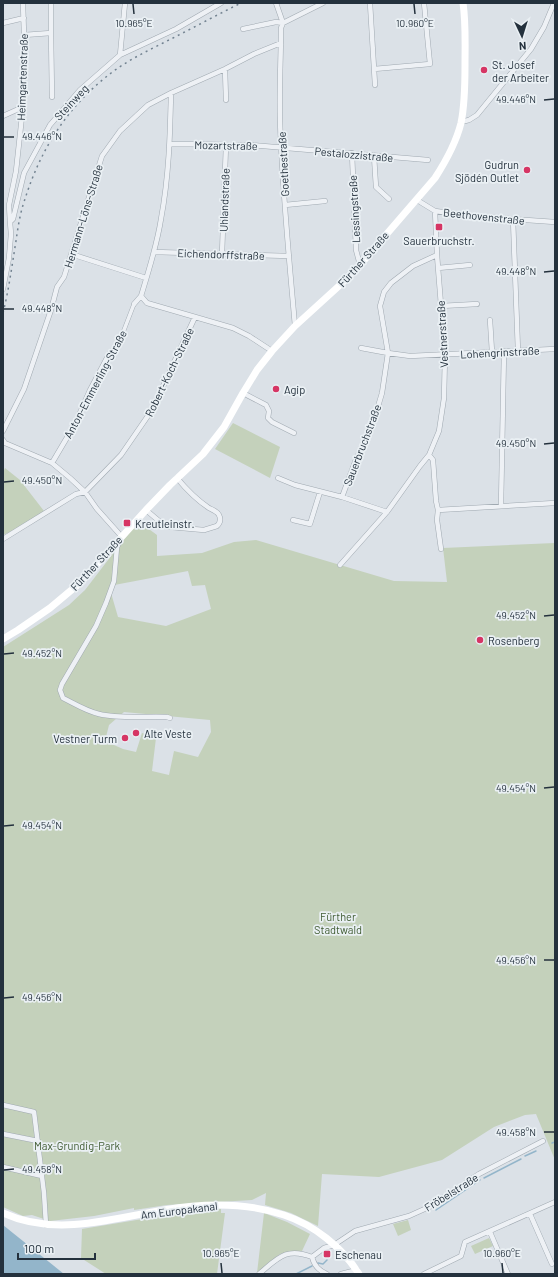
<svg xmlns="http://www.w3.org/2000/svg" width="558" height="1277" viewBox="0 0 558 1277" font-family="Barlow,sans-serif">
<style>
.green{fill:#c4d1bb;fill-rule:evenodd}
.water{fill:#93b5ca}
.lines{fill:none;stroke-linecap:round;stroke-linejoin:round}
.stream{stroke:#93b5ca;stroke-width:1.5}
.pedestrian-casing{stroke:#a0a9b1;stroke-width:4.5}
.minor-casing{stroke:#a0a9b1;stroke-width:5.5}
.pedestrian{stroke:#eef1f5;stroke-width:3.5}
.minor{stroke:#eef1f5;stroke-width:4.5}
.secondary{stroke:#fff;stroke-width:7}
.rail{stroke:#738391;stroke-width:1.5;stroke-dasharray:2 4;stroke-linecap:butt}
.ticks{fill:none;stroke:#24313d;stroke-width:1.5}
.poi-dot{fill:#d63564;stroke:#eaf0f4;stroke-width:1.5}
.labels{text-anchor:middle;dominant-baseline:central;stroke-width:3.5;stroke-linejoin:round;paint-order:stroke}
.poi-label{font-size:11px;fill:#24313d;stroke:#eaf0f4;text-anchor:start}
.street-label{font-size:11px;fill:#24313d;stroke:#eaf0f4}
.park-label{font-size:11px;fill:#3e5a30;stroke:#eaf0f4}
.ticks-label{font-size:10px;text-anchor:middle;fill:#24313d;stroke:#eaf0f4;stroke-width:3.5;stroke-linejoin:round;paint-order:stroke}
</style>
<rect width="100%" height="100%" fill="#dbe1e7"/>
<path class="green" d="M233 423 280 447 270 478 215 449Z
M5 468 20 480 44 511 19 528 3 535V473Z
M138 521 157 535V556L202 553 234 542 256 540 394 581 447 582 443 548 555 543V1160L536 1114 525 1115 494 1127 442 1160 379 1177 322 1174 318 1226 291 1213 265 1205 266 1193 252 1200 167 1205 134 1210V1208L94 1216 50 1221 32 1215 23 1216 3 1207V647L69 605 85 590ZM188 571 192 586 205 585 211 609 166 626 118 617 109 586ZM124 712 210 720 211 732 198 757 174 751 169 775 152 771 156 738 142 733 136 752 123 749 105 741 109 725Z
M221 1209V1213H225L217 1274H106L81 1258 82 1229 191 1211Z
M264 1213 287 1222 310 1234 302 1251 280 1254 257 1273Z
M408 1220 411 1230 398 1236 393 1224Z
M489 1238 493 1246 475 1254 471 1246Z"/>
<path class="water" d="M3 1225 64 1274H3Z"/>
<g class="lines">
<path class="stream" d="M552 1143 555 1142
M525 1156 536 1151
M484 1178 521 1159
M436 1210 480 1180
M318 1263 323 1264 327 1260
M296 1274 312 1266"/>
<g class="pedestrian-casing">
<path id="pedestrian" d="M109 354 119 343 134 304"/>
</g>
<g class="minor-casing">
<path id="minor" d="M276 3 283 23 281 28C281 59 279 89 280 120 282 188 289 257 295 326
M370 3 375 85
M3 23 24 18
M243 29 276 22 283 23 323 3
M51 33 52 97
M24 35 51 33V3
M120 55 125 3
M225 69 226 100
M374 69 430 64 424 3
M3 116 23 107
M461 122 469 120 477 115 531 49 544 27 554 3
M170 144 250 145 428 160
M352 153 356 250 360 265
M374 156 376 187 389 199
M417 200 435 211 471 216 555 222
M285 205 325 201
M513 219 518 351
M10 222 9 205 16 171 23 107 24 35 23 3
M154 252 289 256
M71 254 146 278
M222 254 226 145
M438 268 470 265
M3 289 9 258 11 234 10 222 13 219 24 173 50 125 80 90 120 55 176 29 221 3
M141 296 147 303 233 328 249 336 272 351
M134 304 141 296C149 270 157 245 161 219 169 176 170 136 171 93
M441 306 477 304
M490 320 492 352
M361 348 388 353 410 356 555 349
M243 393 266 405 269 411 268 418 272 422 294 433
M3 431 24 389 51 310 57 287 64 277 102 156 120 131 148 105 171 93 225 69 254 54 281 43
M3 440 5 443 52 463 70 478 85 492 97 509 122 537 117 547 114 581 106 603 96 626 62 684 60 690 63 698C75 704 86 711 99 714 119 719 147 716 167 717L170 718
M429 455 433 460 436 501 438 510 437 520 441 549
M52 463 75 424 90 390 109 354
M278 478 295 485 342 497 387 512
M342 497 355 462 374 420 382 393 388 353 380 306 384 292 391 283 413 266 437 255
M501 506 504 351
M146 510 165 526 170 527 204 530 217 526C220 523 221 519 219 515 217 511 213 510 209 508 197 500 186 489 177 478
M438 510 555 503
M293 520 310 524 320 492
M3 539 76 494 85 492 121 455 152 410 195 317
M340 565 387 512 420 466 429 455 439 431 444 398 445 355 437 255 435 211
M3 1105 34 1112 44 1193 46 1225
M3 1134 38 1141
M3 1167 42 1176
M530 1214 552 1264
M490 1232 508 1274
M312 1257 324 1248 334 1245 355 1231 409 1216 429 1207 479 1174 543 1141
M312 1257C314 1265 319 1271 327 1274
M259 1274C278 1258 286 1247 312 1257
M341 1274 357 1270
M424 1274 461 1256 465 1242 555 1202"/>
</g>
<use href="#pedestrian" class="pedestrian"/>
<use href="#minor" class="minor"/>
<path class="secondary" d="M3 639 18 630 50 608 81 582 146 510 170 485 203 454 224 427 243 393 257 370 272 351 295 326 340 285 360 265 435 178C446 161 456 143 461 123 465 104 465 84 465 65 465 44 466 23 463 3
M3 1213C56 1237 109 1219 164 1210 204 1203 245 1202 284 1215 314 1225 342 1247 359 1274"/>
<path class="rail" d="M3 313C9 289 12 265 16 241 18 227 20 213 25 199 40 151 66 109 106 77 123 63 143 53 163 43 189 30 215 16 241 3"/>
</g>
<path class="ticks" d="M133 4 134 14M414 4 415 14M544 100 554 99M4 137H14M544 272 554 271M4 309H14M544 444 554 443M4 482 14 481M544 616 554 615M4 654 14 653M544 788 554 787M4 826 14 825M544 960H554M4 998 14 997M544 1132H554M4 1170 14 1169M221 1263 222 1273M502 1263 503 1273"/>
<g class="poi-dot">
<circle cx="484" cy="70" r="4"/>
<circle cx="527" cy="170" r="4"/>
<rect x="435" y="223" width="8" height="8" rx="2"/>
<circle cx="276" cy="389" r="4"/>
<rect x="123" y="519" width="8" height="8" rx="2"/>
<circle cx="480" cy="640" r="4"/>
<circle cx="136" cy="733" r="4"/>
<circle cx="125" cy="738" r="4"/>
<rect x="323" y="1250" width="8" height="8" rx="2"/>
</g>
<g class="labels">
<g class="poi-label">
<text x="492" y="64">St. Josef<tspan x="492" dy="13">der Arbeiter</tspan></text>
<text x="519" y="164" text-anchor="end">Gudrun<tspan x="519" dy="13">Sjödén Outlet</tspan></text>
<text x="439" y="240" text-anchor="middle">Sauerbruchstr.</text>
<text x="284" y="389">Agip</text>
<text x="135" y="523">Kreutleinstr.</text>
<text x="488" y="640">Rosenberg</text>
<text x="144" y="733">Alte Veste</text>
<text x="117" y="738" text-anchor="end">Vestner Turm</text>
<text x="335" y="1254">Eschenau</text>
</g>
<g class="street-label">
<text transform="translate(22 77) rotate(-88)">Heimgartenstraße</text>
<text transform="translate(71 102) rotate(-47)">Steinweg</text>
<text transform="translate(226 145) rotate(1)">Mozartstraße</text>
<text transform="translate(354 154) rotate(5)">Pestalozzistraße</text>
<text transform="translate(283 164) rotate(-93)">Goethestraße</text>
<text transform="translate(224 200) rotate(-88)">Uhlandstraße</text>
<text transform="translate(354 209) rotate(-93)">Lessingstraße</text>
<text transform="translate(83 216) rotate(-73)">Hermann-Löns-Straße</text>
<text transform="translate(484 216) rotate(6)">Beethovenstraße</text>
<text transform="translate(221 254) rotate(2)">Eichendorffstraße</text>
<text transform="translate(363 259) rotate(-48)">Fürther Straße</text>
<text transform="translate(442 334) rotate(-93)">Vestnerstraße</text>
<text transform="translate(500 352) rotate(-3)">Lohengrinstraße</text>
<text transform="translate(169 372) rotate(-64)">Robert-Koch-Straße</text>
<text transform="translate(95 384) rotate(-62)">Anton-Emmerling-Straße</text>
<text transform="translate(362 445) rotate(-69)">Sauerbruchstraße</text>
<text transform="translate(96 563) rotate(-47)">Fürther Straße</text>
<text transform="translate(451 1192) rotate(-32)">Fröbelstraße</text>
<text transform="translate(179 1210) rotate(-7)">Am Europakanal</text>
</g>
<g class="park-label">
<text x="338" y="916">Fürther<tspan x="338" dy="13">Stadtwald</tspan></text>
<text x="77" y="1145">Max-Grundig-Park</text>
</g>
</g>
<g class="ticks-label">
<text x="134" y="27">10.965°E</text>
<text x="415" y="27">10.960°E</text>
<text x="516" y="103">49.446°N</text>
<text x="42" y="140">49.446°N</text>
<text x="516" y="275">49.448°N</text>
<text x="42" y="312">49.448°N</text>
<text x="516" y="447">49.450°N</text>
<text x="42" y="484">49.450°N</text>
<text x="516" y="619">49.452°N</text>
<text x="42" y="657">49.452°N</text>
<text x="516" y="792">49.454°N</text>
<text x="42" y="829">49.454°N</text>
<text x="516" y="964">49.456°N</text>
<text x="42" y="1001">49.456°N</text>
<text x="516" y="1136">49.458°N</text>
<text x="42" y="1173">49.458°N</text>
<text x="221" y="1257">10.965°E</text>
<text x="502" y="1257">10.960°E</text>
</g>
<rect width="558" height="1277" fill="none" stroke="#24313d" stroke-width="8"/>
<g transform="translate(522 36) rotate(176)" stroke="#eaf0f4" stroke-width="3" paint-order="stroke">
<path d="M0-3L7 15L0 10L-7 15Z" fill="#24313d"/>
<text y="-6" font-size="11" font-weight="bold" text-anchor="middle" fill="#24313d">N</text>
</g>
<path d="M18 1253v6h77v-6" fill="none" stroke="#24313d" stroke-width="2"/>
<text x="24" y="1253" font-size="12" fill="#24313d" stroke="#eaf0f4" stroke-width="3" paint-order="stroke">100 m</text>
</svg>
